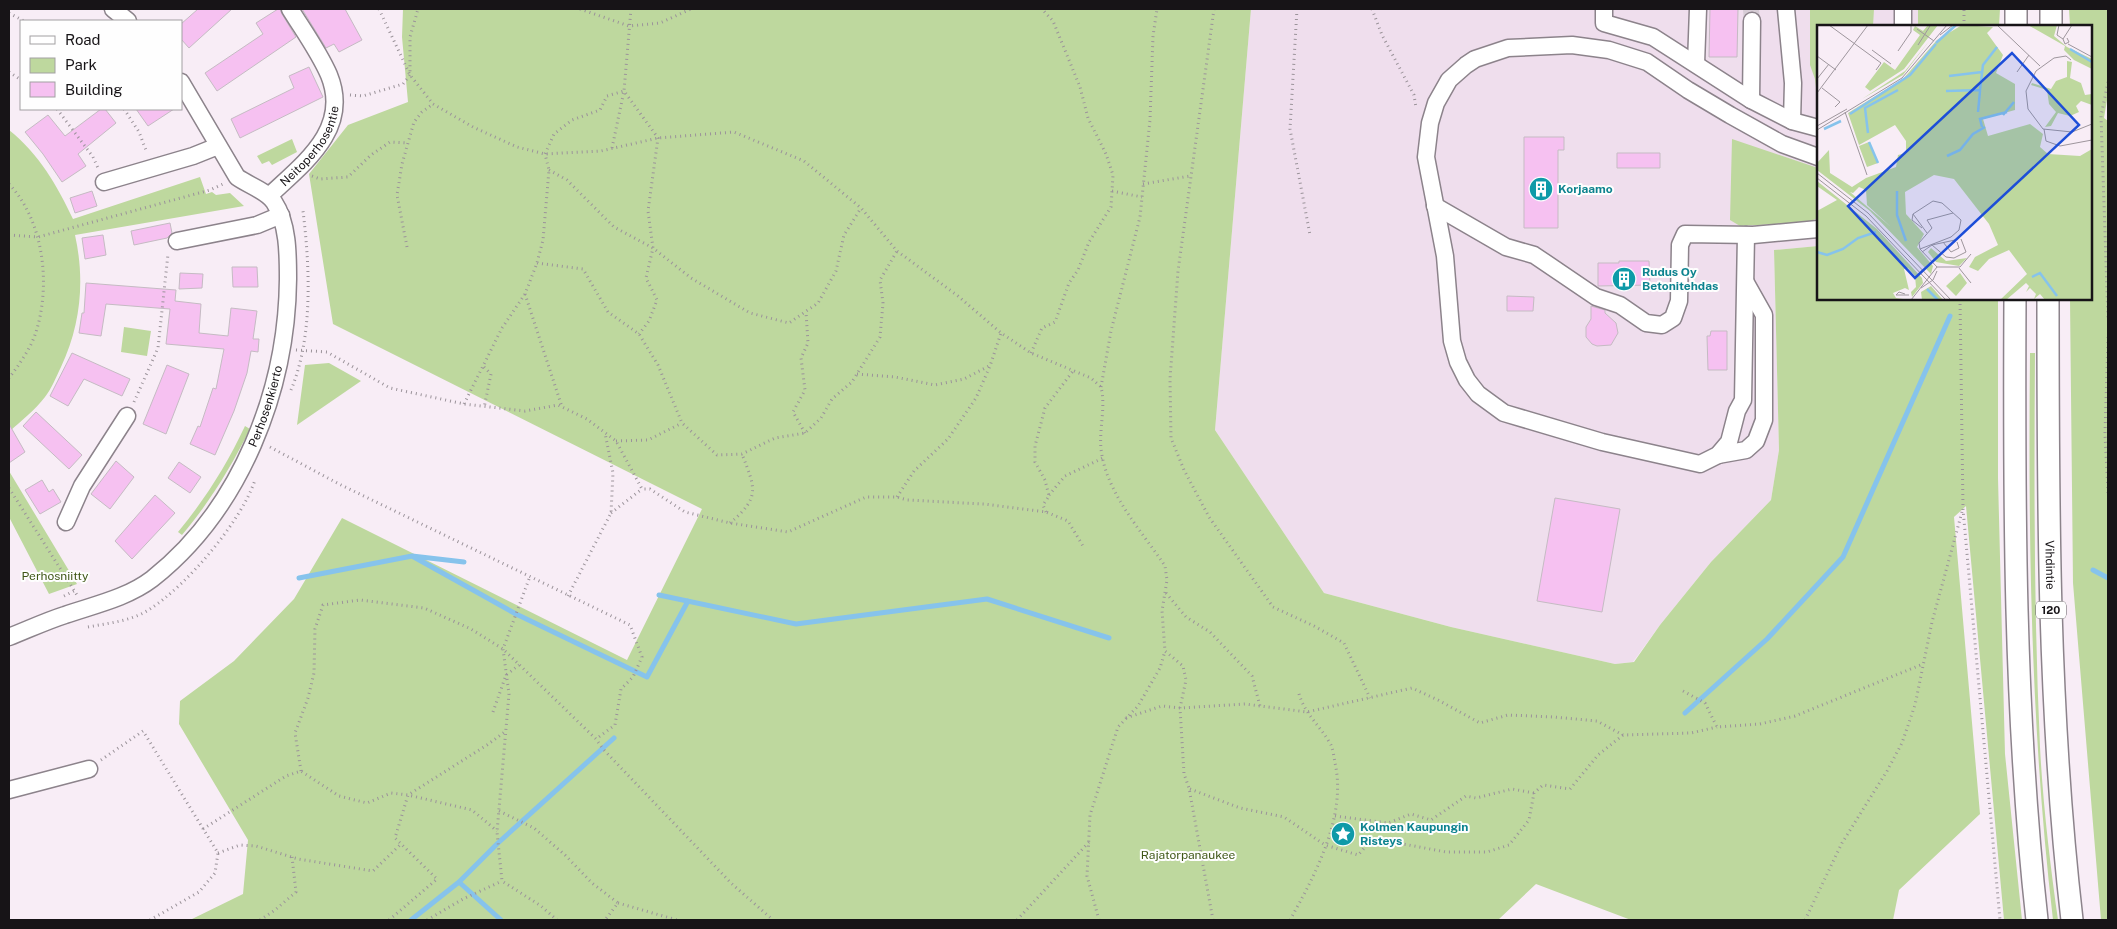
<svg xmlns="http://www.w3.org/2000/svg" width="2117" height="929" viewBox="0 0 2117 929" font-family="'Public Sans',sans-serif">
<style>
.built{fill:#efdeed}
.green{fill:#bed89e}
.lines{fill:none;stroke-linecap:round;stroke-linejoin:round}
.stream{stroke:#86c3ec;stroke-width:5}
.building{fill:#f6c1f1;stroke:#c5bbc3}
.minor-tunnel{stroke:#d6ccd5;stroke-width:16;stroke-dasharray:16 8;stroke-linecap:butt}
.minor-casing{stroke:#8c838b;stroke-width:19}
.major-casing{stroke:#8c838b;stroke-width:24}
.path{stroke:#9b939a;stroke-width:3;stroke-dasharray:1 4;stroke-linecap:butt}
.minor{stroke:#fff;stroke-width:16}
.major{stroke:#fff;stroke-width:21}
.labels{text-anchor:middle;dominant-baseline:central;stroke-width:4;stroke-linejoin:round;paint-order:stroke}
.shield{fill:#fefefe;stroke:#5c5a5c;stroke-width:1}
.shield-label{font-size:11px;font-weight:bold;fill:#171417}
.street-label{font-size:12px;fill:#171417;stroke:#fefefe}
.culture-label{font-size:12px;font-weight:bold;fill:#0d838f;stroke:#fefefe;text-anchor:start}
.park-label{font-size:12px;fill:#3f5717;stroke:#fefefe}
.inset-river{fill:none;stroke:#86c3ec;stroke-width:2.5}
.inset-road{fill:none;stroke:#9e969d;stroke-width:1}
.view{fill:#1d4ed8;fill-opacity:0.15;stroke:#1d4ed8;stroke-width:2.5}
.inset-edge{fill:none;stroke:#171417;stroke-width:2.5}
</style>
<rect width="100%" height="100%" fill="#f8edf6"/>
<path class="built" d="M1251 9H1918V26H1818V246L1774 250 1779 450 1771 500 1711 562 1660 625 1633 662 1615 664 1451 627 1324 593 1215 430Z"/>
<path class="green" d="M403 9H1251L1215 430 1324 593 1451 627 1615 664 1634 662 1660 625 1711 562 1771 500 1779 450 1774 250 1818 246V299H1998V478L2005 754 2022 920H2004L1966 506 1954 517 1980 814 1899 890 1893 920H1631L1536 884 1498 920H190L243 894 248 840 179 724 180 701 234 661 294 599 342 518 627 660 702 509 333 324 309 174 348 125 408 102 402 37Z
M1810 9H1874L1873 26H1818V104L1815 79 1810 65Z
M1918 9H2000L1999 26H1918Z
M2069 9H2108V94L2104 118 2108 121V920H2101L2073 583 2070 299H2091V26H2070Z
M9 130C39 154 57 185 73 219L200 177 206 194 212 192 216 195 230 193 244 206 75 235C85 280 81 324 61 367 56 377 52 388 45 397 35 410 21 421 9 432Z
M292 139 297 152 272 165 269 161 262 164 257 156Z
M1732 139 1818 168V218L1808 222 1740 226 1730 220Z
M124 327 151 331 147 356 121 352Z
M2030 353H2035C2034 484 2034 616 2040 747 2043 805 2050 863 2058 920H2053C2031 731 2028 543 2030 353Z
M329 363 361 381 297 425 305 365Z
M245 426 250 429C231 467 210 502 182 535L178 532C206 498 226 466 245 426Z
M9 471 77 584 49 594 9 517Z"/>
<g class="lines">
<path class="stream" d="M412 556 516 614 647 677 688 601
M2093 570 2108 578
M299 578 412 556 464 562
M659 595 796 624 987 599 1109 638
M1685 713 1767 639 1843 557 1950 316
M459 882 498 843 614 738
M411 920 459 882 501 920"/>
</g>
<path class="building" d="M198 9H232L189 48 181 39V24Z
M278 9H280L282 14 296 37 217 91 205 73 263 34 256 23Z
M302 9H345L362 40 339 52 334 44 326 48Z
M1710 9H1738L1737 57H1709Z
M309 67 323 97 240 138 231 119 294 88 289 76Z
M101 109H105L116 123 78 154 86 166 62 182 43 154 25 132 48 115 65 136Z
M136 109H174L148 126Z
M1524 137H1564V150H1558V228H1524Z
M1617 153H1660V168H1617Z
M92 191 97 206 75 213 70 198Z
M170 223 172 233 167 238 134 245 131 231Z
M103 235 106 255 85 259 82 238Z
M1619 261H1649L1650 285 1598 286V263H1619Z
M232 267H257L258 287H233Z
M180 273 203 274 202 288 179 289Z
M86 283 176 290 175 301 201 304 199 333 228 336 231 308 257 311 253 339H259L258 352 251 351 247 373 234 411 215 455 190 444 198 426 200 427 213 388 216 389 224 349 166 344 170 309 106 304 101 336 79 333 82 313H84Z
M1507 296 1534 297 1533 311H1507Z
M1591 306 1605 310V313L1616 323 1618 333 1611 345 1597 346 1592 344 1586 337V327L1591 319Z
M1711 331H1727V370H1708L1707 336H1710Z
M72 353 130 379 122 396 84 379 68 406 50 396Z
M167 365 189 374 166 434 143 424Z
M36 412 82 455 69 469 23 426Z
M9 424 25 452 9 463Z
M116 461 134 477 110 509 91 494Z
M179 462 201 477 190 493 168 478Z
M42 480 49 492 53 489 61 502 40 514 25 490Z
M155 495 175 513 132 559 115 541Z
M1555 498 1620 509 1602 612 1537 601Z"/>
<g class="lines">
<path class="minor-tunnel" d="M1751 9 1752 21"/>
<g class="minor-casing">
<g id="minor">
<path d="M113 9 128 21"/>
<path d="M1604 9V23L1653 37 1751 100 1792 121 1818 128"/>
<path d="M1786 9 1793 83 1792 121"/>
<path d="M1903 9V26"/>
<path d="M1696 64 1698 9"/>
<path d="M1751 100 1752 21"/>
<path d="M104 182 193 156 218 146"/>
<path id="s1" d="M269 196C304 163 351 129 329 75 319 52 303 30 290 9"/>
<path d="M1435 206 1506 247 1534 255 1596 297 1620 305 1646 323 1662 325 1673 318 1679 301 1680 245 1685 234 1753 235 1818 229"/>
<path d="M1746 235 1743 400 1737 411 1729 442 1718 455 1700 464 1602 442 1504 413 1478 394 1467 380 1458 362 1452 341 1445 256 1426 157 1430 123 1436 103 1449 80 1466 65 1475 59 1508 48 1572 45 1609 50 1647 62 1688 90 1730 115 1782 144 1818 157"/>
<path d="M177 241 257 225 281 215"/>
<path d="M1718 455 1746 450 1756 441 1764 420V315L1746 283"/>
<path d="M66 522 82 486 127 416"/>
<path id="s2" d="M9 637C27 630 46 621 65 615 94 605 127 598 152 579 241 509 287 390 288 279 288 254 288 223 274 202 267 191 248 185 237 177L181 82"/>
<path d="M9 790 89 769"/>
</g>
</g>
<g class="major-casing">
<g id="major">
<path d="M2016 26V9"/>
<path d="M2051 26V9"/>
<path d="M2015 299C2014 506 2014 714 2037 920"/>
<path id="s3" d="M2048 299C2048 507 2048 714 2072 920"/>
</g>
</g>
<path class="path" d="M379 9 410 75 433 104 473 127 517 147 545 154 601 151 658 138 734 132 804 161 861 208 897 251 958 296 1001 333 1031 353 1091 378 1101 387C1106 407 1099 428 1101 449 1106 493 1141 530 1165 566L1167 580 1162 611 1165 651 1183 666 1186 680 1180 708 1184 774 1189 788 1213 920
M580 9 629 26 660 23 691 9
M631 9 624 91 658 138 648 211 653 248 646 278 657 300 649 321 639 334
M1214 9 1178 271 1170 379 1171 438 1184 470 1209 517 1273 607 1314 626 1344 643 1370 698
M1297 9 1290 129 1310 235
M1372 9 1382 35 1414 95 1416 108
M9 13 24 21
M1964 26V9
M9 72 21 80
M2108 82 2101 116 2108 320
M350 95 363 96 403 84 410 75V37L418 9
M57 109 93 157 98 168
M124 109 139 132 147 153
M612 148 624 91
M549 170 567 180 614 227 653 248 691 278 750 313 789 323 818 303 836 271 844 235 861 208
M312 176 320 179 348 177 371 155 390 142 408 143
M9 184C44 221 51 285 36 332 31 348 19 365 9 378
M1143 184 1190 176
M1112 191 1142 197
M9 235 38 237 210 190 223 184
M407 247 397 195 402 164 414 122 422 112 433 104
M537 263 583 269 608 312 639 334 658 365 682 423 717 455 742 454 775 438 805 433 821 418 832 399 852 382 880 337 883 303 880 280 897 251
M525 294 562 407
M1960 299 1963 509 2000 920
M2108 337 2105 434 2108 493
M296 350 327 352 390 388 464 404 525 411 558 405 587 419 616 441 642 489H650L685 512 730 523 788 532 866 497H897L907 500 984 504 1046 512 1068 521 1083 546
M1031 353 1042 328 1055 322 1069 283 1078 270 1089 242 1111 207 1113 175 1106 154 1088 118 1080 87 1053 21 1042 9
M484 367 491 374 484 408
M857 374 895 377 935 385 964 379 989 366
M1101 387 1111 331 1140 217 1150 120 1153 36 1157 9
M291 390C313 337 310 268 303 211
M134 402 158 348 168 254
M464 404 502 328 525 294 537 263 543 240 549 170 545 154 554 134 572 120 600 110 607 96 624 91
M805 433 793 412 805 390 801 358 808 343 806 312
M616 441 648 440 682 423
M270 447 339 484 630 625 642 657 633 677 621 689 615 725 596 739
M9 488 77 595
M1049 495 1065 476 1103 458
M897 497 914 471 948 439 976 398 990 366 1001 333
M1046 512 1043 505 1049 496 1045 480 1035 462V446L1045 408 1073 371
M611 513 642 489
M730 523C761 497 755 488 742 454
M529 579 503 649 509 694 497 832 502 881 541 906 557 920
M1166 593 1186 617 1210 632 1252 676 1260 706
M64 596 74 591
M568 596 611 513 613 473 605 433
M88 627C109 623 132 621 150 609 187 585 241 522 255 480
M1683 691 1705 703 1717 727 1760 724 1795 716 1923 664
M493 712 506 675 519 665
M1126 718 1162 706 1180 708 1245 704 1307 712 1412 688 1438 700 1480 723 1508 715 1554 717 1597 721 1623 735 1691 733 1717 727
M101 760 143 731 218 853 215 873 199 892 150 920
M301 771 295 733 308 698 314 673 315 629 323 605 360 600 424 608 471 629 503 649 596 739 603 749 731 883 773 920
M1190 789 1240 808 1284 817 1325 845 1358 855 1370 842 1398 843 1446 852H1487L1509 845 1529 820 1534 793 1543 785 1570 789 1598 755 1623 735
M499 811 534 828 565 855 592 883 618 903 605 920
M1335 816 1388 823 1411 814 1431 820 1466 796 1476 798 1512 789 1534 793
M203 829 286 776 301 771 339 796 367 803 391 793 408 795 472 810 497 831
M218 853 240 845 256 846 298 859 373 871 401 844
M618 903 677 920
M260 920 275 910 296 892 292 857
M389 920 437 879 395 838 408 795 487 745 506 731
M427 920 463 899 502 881
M1017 920 1089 842
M1099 920 1087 876 1090 815 1118 727 1138 706 1160 668 1165 651
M1290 920C1315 875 1347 816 1335 763 1334 757 1333 750 1331 745 1320 725 1303 713 1298 690
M1805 920 1842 843 1887 771 1902 743 1915 705 1932 622 1962 512"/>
<use href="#minor" class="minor"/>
<use href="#major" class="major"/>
</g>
<defs>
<g id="building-disc" transform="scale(1.25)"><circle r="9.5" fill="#0f9aa8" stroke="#fefefe"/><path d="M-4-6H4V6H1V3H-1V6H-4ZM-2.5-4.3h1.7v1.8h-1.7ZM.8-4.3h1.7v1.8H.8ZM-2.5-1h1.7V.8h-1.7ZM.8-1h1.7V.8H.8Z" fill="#fff"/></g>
<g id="sight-disc" transform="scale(1.25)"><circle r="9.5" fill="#0f9aa8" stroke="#fefefe"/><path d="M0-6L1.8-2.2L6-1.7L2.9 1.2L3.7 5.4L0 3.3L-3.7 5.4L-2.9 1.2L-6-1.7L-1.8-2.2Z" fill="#fff"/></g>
</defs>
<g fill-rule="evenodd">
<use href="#building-disc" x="1541" y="189"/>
<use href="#building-disc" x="1624" y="279"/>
<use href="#sight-disc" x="1343" y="834"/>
</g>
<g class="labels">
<rect class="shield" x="2036" y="601.5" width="30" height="17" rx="4"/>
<g class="shield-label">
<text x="2051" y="610">120</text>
</g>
<g class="street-label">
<text stroke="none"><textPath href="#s1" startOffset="66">Neitoperhosentie</textPath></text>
<text stroke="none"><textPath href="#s2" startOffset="365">Perhosenkierto</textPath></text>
<text stroke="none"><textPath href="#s3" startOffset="266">Vihdintie</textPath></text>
</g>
<g class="culture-label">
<text x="1558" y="189">Korjaamo</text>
<text x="1642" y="272">Rudus Oy<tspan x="1642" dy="14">Betonitehdas</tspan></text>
<text x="1360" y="827">Kolmen Kaupungin<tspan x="1360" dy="14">Risteys</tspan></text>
</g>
<g class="park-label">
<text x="55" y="576">Perhosniitty</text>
<text x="1188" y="855">Rajatorpanaukee</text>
</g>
</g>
<g transform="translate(1817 25)">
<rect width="275" height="275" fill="#f8edf6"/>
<path d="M111 0H121L87 44 53 66 48 62 67 37 78 45 103 10 96 5 98 1 106 6ZM145 0 176 2 170 8 186 30 179 48 198 59V85L166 94 171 111 213 99 226 109 223 122 231 129 263 131 275 124V275H228L223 269 217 274 219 269 213 263 209 267 212 261 209 258 189 275H183L210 249 192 225 172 234 161 246 152 242 158 232 181 220 172 199 137 154 117 150 88 167 89 189 107 209 100 222 116 241 114 249 53 186 0 145V138L12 125 13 148 35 162 49 153 79 142 81 130 89 128V116L78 100 42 120 31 88 86 54 120 15ZM42 162 49 165 50 180 74 202 33 167 36 168ZM211 0H240L237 11 250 22 275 34V44L257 35 247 25 248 21ZM113 15 86 50 45 74 88 46ZM250 36 255 37 253 53 264 58 268 70 275 69V80L264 76 259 81 262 87 253 91 241 88 234 101 228 102 239 87 232 79 230 65 214 60 215 58 234 64 239 56 250 52ZM52 117 61 138 50 142 42 121ZM0 156 60 204 105 253 106 258 95 272 94 267 99 262 98 251 91 243 87 244 92 265 88 263 76 268 79 273 93 275H0V186L20 175 0 161ZM114 223 129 236 150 233 142 241 119 237 111 227ZM143 248 150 258 139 271 129 261ZM114 261 126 275H105L104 267Z" fill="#bed89e" fill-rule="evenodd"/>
<path class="inset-river" d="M119 18 139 0M253 24 275 37M132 51 165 47M129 66 163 65 166 40 180 22M161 87 163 66M33 89 93 50 119 19M186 90 197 77M165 102 163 94 190 87M7 104 24 96M51 108 48 83 81 65M52 117 61 138M130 131 143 125 156 109 168 102M80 166V190L89 216M0 227 10 230 26 224 41 213 59 207M215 252 223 248 240 271M110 264 121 275"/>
<path class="inset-road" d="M12 0 64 38 59 45M180 0 223 41M242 0 240 10 246 14M100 4 117 16M123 10 136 0M250 13 252 17 248 19 246 14 255 0M251 19 275 32M101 20 113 1M55 25 74 39M81 26 94 7V0M0 31 19 45M254 35 249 31 237 33 219 46 209 66 211 84 226 104 255 107 275 99M200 47 212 30M0 54 12 39M5 63 23 77 18 82M0 68 51 0M28 87 50 150M0 101 30 84M227 104 229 116 243 121 275 115M0 105 85 53 130 0M0 148 51 188 134 275M0 153 49 191 129 275M96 189 95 195 105 203M126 217 134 227 142 223 140 217M115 220 129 232 137 233 149 227 144 214M103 224 134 212 142 205 144 195 125 178 116 176 96 189 110 208M105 227 115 220 138 215M120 242 103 224 102 218 115 203 110 195 136 188M142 243 154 258M104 263 116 255 120 246M88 269 82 267 79 270H92M94 275 120 242H143L154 229"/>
<path class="view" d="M195 28 262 100 98 253 31 181Z"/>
<rect width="275" height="275" class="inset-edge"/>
</g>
<rect width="2117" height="929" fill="none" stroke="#171417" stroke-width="20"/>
<rect x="20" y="20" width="162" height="90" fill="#fefefe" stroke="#a2a0a2"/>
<rect x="30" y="36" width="25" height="8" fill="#ffffff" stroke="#a2a0a2"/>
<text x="65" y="45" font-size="15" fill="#171417">Road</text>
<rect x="30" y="58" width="25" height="15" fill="#bed89e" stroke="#a2a0a2"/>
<text x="65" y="70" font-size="15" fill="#171417">Park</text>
<rect x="30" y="82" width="25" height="15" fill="#f6c1f1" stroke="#a2a0a2"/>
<text x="65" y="95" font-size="15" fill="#171417">Building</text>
</svg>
